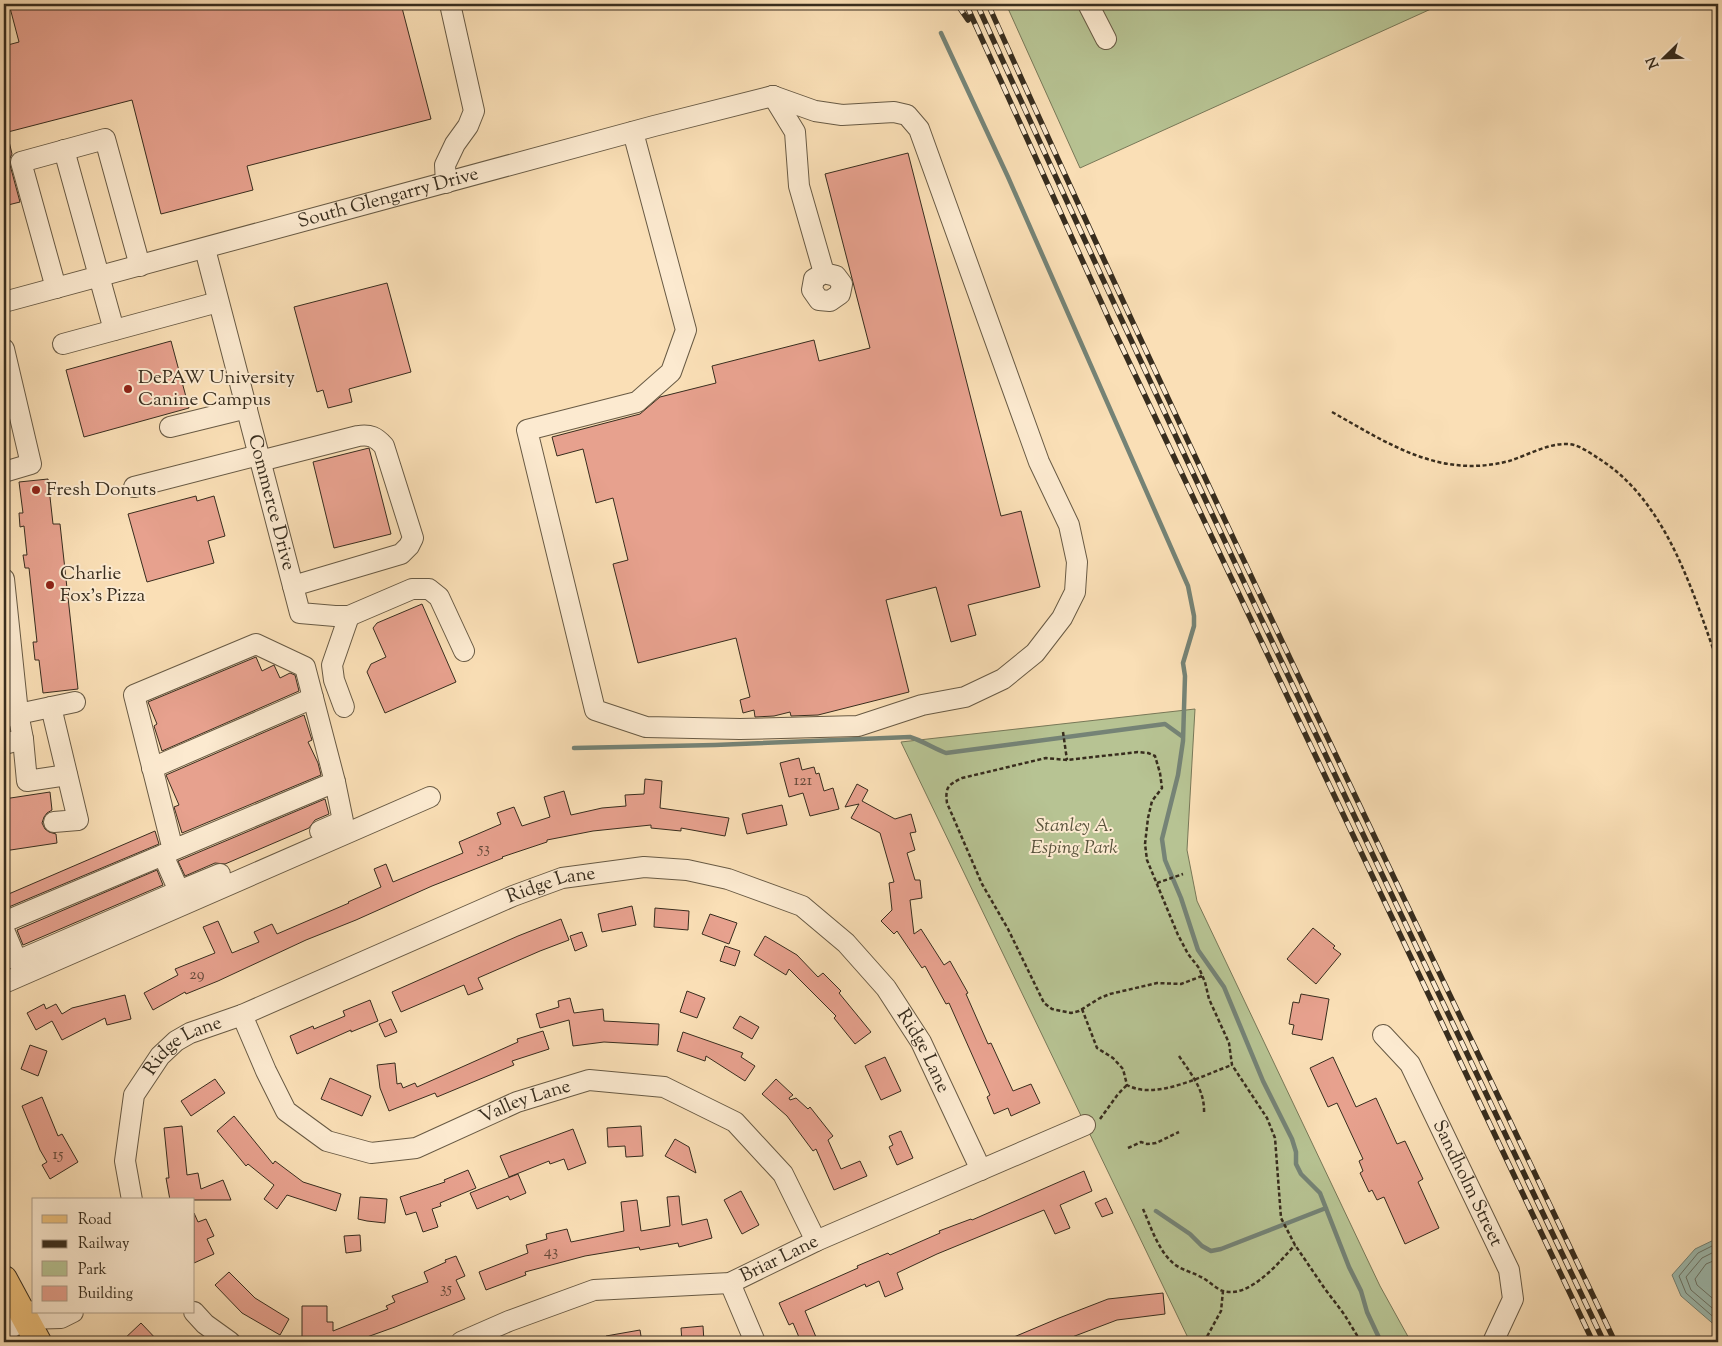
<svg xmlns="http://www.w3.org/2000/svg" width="1722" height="1346" viewBox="0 0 1722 1346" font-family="'Sorts Mill Goudy',serif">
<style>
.green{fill:#b7c393;stroke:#787858}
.water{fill:#9ebcb1;stroke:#758376}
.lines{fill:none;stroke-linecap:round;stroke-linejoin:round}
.shore{stroke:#6b7468;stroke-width:1}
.stream{stroke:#758376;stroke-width:4.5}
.building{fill:#e7a18e;stroke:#382d1e}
.minor-casing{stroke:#685a44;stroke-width:22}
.major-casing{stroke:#382d1e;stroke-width:28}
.path{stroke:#382d1e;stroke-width:2.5;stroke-dasharray:4 2.5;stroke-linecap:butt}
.minor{stroke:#fcead0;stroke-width:20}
.major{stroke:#edc07b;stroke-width:26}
.rail-casing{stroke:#382d1e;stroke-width:5.5}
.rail{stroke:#fcead0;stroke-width:4;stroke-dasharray:11;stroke-linecap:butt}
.poi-dot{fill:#8f2418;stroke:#fcead0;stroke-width:2}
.labels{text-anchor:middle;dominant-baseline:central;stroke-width:4;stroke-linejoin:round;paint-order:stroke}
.number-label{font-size:16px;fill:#644a3a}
.street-label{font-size:19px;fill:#382d1e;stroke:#fcead0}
.poi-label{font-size:19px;fill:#382d1e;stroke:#fcead0;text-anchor:start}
.park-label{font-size:19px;font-style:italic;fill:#58523b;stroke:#fcead0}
</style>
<rect width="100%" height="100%" fill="#fadfb6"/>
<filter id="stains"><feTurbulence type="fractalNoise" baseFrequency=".004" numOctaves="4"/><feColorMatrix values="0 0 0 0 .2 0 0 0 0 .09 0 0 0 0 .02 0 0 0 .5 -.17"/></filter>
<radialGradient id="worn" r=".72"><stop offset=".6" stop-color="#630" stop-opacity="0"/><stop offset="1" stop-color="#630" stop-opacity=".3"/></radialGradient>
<path class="green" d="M1006 4H1442L1080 168Z
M1195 709 1187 850 1197 901 1380 1286 1411 1342H1190L901 742Z"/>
<path class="water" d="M1718 1238V1328L1681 1296 1672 1275 1695 1249Z"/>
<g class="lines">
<path class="shore" d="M1718 1243 1698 1253 1679 1276 1686 1293 1718 1321
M1718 1250 1702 1258 1686 1277 1691 1290 1718 1313
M1718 1259 1706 1264 1695 1279 1697 1285 1718 1303"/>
<path class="stream" d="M941 33 1008 177 1188 586 1194 616V626L1183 663 1185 676 1183 741 1178 775 1162 839 1165 860 1181 898 1198 950 1224 987 1263 1081 1292 1139 1296 1152V1164L1301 1174 1320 1193 1349 1267 1361 1291 1367 1312 1381 1342
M574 748 715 745 910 737C923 741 933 748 946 753L1165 724 1183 737
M1156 1211 1190 1234 1202 1246 1211 1251 1221 1249 1326 1208"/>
</g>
<path class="building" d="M9 4H401L431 119 247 166 253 190 161 214 132 100 4 133V46L19 42Z
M8 137 12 154 9 160 10 165 20 202 4 206V138Z
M908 153 1001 516 1021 511 1040 587 968 605 976 635 951 642 936 587 886 600 909 692 818 715 791 716 790 712 774 716 755 717 754 710 743 713 740 700 750 697 736 638 638 663 613 564 628 560 613 498 596 503 583 449 557 456 552 437 640 414 660 397 716 383 712 366 814 340 819 361 870 348 825 174Z
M387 283 411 372 349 389 352 402 328 408 323 390 317 392 294 307Z
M171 341 189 408 84 437 66 370Z
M369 448 391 534 334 548 313 462Z
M48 479 53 524H60L78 689 43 693 39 660H35L33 642H37L29 568H25L23 555H27L24 526 20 527 19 513H23L19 482Z
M196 496 197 501 214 496 225 536 208 541 214 563 147 582 128 514Z
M422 604 456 682 385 713 367 672 371 664 386 657 373 628 377 623Z
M256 657 262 671 274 665 280 678 290 673 295 675 299 691 162 751 154 726 157 724 148 702Z
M304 715 312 740 308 742 318 763 321 775 182 833 174 807 179 805 166 775Z
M799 758 802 770 814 767 816 774 819 773 824 791 833 788 839 809 810 816 803 793 789 797 780 763Z
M645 779 662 781 660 808 729 818 725 836 681 828V831L651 828V825L593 831 547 840V842L502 857 503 858 432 886 356 920 306 940 218 981 186 994 185 992 153 1010 144 993 178 975 175 969 215 953 203 927 218 921 232 953 259 942 254 932 272 924 277 934 349 903 348 902 381 887 374 869 386 864 393 882 463 853 459 842 501 824 497 813 514 807 522 826 550 817 544 797 564 791 571 815 602 808 626 806 625 795 644 794Z
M857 784 868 790 862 801 895 819 911 814 916 832 910 833 915 850 907 853 915 880H920L922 898 910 900 914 934 921 929 944 965 950 961 968 993 966 994 988 1044 991 1043 1013 1091 1031 1084 1040 1103 1011 1116 1008 1108 994 1114 987 1097 990 1095 949 1003 946 1004 925 966 922 968 897 931 894 934 881 921 892 910 889 883 894 882 880 833 851 818 859 804 845 807Z
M50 792 52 810 47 813 44 817 42 823 45 829 49 832 56 834 57 843 4 851V799Z
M325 799 329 814 315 820 309 828 225 864 215 863 185 876 178 861Z
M782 805 787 825 747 834 742 814Z
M155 831 159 844 4 909V896Z
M157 870 163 885 23 945 17 930Z
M632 906 636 925 602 932 598 914Z
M655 908 689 911 688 930 654 927Z
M710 914 737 923 729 944 702 934Z
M561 919 569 940 540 951 478 978 483 989 468 995 464 985 401 1012 392 992 518 936Z
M1313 928 1335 946 1333 948 1341 954 1316 984 1287 959Z
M582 932 587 946 575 951 570 936Z
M765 936 797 955 818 977 823 973 841 991 839 993 871 1032 855 1044 834 1018 836 1016 789 969 786 975 754 955Z
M725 946 740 951 735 966 720 961Z
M687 991 705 998 697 1018 680 1012Z
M1301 994 1329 999 1322 1040 1292 1034 1294 1025 1289 1024 1293 1002 1299 1003Z
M125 995 131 1019 107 1025 105 1018 62 1040 52 1021 36 1030 27 1013 44 1004 46 1009 56 1004 62 1014 72 1008Z
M570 998 574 1013 603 1009 604 1021 659 1024 658 1045 604 1042 573 1046 569 1020 540 1028 536 1014 559 1007 558 1001Z
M370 1000 378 1021 351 1032V1030L297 1054 290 1036 313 1026 314 1029 345 1016 343 1011Z
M740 1016 759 1027 752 1039 733 1028Z
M391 1019 397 1032 385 1037 379 1024Z
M543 1031 549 1049 512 1061 514 1065 437 1097 435 1093 389 1111 380 1088 377 1065 395 1063 397 1084 401 1083 403 1088 415 1083 417 1087 518 1042 517 1039Z
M683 1032 743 1053 741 1057 755 1066 745 1081 706 1056 705 1061 677 1051Z
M30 1045 47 1051 38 1076 21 1069Z
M885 1057 901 1091 881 1100 865 1066Z
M1333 1057 1356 1107 1376 1098 1397 1144 1405 1141 1423 1179 1418 1182 1439 1228 1405 1244 1384 1197 1377 1200 1372 1190 1369 1192 1360 1173 1363 1171 1359 1161 1363 1159 1337 1103 1328 1107 1310 1068Z
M330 1078 371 1096 362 1116 321 1099Z
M215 1079 225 1093 191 1116 181 1101Z
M776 1079 793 1095 789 1098 790 1100 796 1098 808 1109 810 1107 833 1136 828 1140 841 1169 860 1161 867 1176 834 1190 816 1149 813 1151 787 1116 762 1094Z
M42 1097 58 1136 62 1134 78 1162 50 1179 42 1165 47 1162 40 1150 22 1106Z
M234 1116 273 1164 275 1161 303 1182 341 1194 336 1211 287 1195 277 1209 264 1199 274 1185 248 1164 246 1166 217 1131Z
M182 1126 187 1175 198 1173 201 1189 223 1180 231 1200H170L166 1178H169L164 1128Z
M641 1126 643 1156 626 1157 625 1146 608 1147 607 1128Z
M573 1129 586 1163 568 1170 564 1159 550 1164 549 1161 509 1177 500 1156Z
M901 1131 913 1158 897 1165 889 1147 893 1145 889 1136Z
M675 1139 689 1147 696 1173 665 1156Z
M468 1170 476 1188 440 1203 441 1206 432 1209 438 1227 423 1232 416 1212 406 1215 400 1197 445 1182 444 1180Z
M1084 1171 1092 1191 1060 1205 1070 1228 1055 1234 1044 1210 937 1254 897 1273 903 1289 885 1297 879 1281 866 1287 865 1284 805 1311 816 1337 801 1342 793 1323 789 1325 779 1303 858 1268 857 1266 888 1253 890 1255 940 1233 939 1231 971 1219 972 1220Z
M518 1174 526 1193 510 1200 508 1196 477 1209 470 1193Z
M741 1191 759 1225 742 1234 724 1200Z
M679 1196 682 1225 707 1219 712 1238 679 1247 678 1243 640 1250 639 1247 585 1256 525 1272 526 1275 486 1290 479 1272 528 1253 526 1245 547 1239 546 1234 567 1229 571 1242 624 1231 621 1202 637 1200 641 1231 670 1226 667 1197Z
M360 1197 387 1199 385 1223 367 1221 358 1219Z
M1106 1198 1113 1213 1102 1217 1095 1203Z
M194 1213 198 1222 206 1219 214 1236 207 1239 214 1254 194 1263Z
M360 1235 361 1251 346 1253 344 1236Z
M456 1256 465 1276 456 1280 465 1299 395 1327 353 1342H302V1306H327V1322H333V1331L388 1309 386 1306 395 1302 392 1296 428 1282 424 1272 446 1262 445 1260Z
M229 1272 255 1298 289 1319 280 1335 242 1313 215 1285Z
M1163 1293 1165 1314 1117 1320 1059 1342H1002L1059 1318 1108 1299Z
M141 1323 159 1342H121Z
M703 1326 704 1342H682L681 1328Z
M640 1330 642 1342H606V1336Z"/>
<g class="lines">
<g class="minor-casing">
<g id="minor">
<path d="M1088 4 1106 39"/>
<path d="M773 96 795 132 799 186 824 273 814 279 812 290 819 300 830 301 840 294 842 284 836 276 824 273"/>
<path d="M633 132 686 330 671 372 637 402 527 430 595 710 646 727 740 729 858 726 922 705 965 697 1003 679 1035 653 1062 618 1075 592 1077 562 1069 525 1039 462 919 129 907 115 894 112 842 115 815 111 773 96"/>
<path d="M64 150 114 330"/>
<path d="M446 183 445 165 455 144 468 126 474 111 450 4"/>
<path id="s1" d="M205 249 300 613 335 616H349L412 589H429L439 597 464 651"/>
<path d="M56 288 21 162 105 139 140 266"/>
<path id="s2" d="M4 302 654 126 773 96"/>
<path d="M63 344 218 302"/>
<path d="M4 349 31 464 4 472"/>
<path d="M170 427 247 408"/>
<path d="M260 461 358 436C370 434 376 437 384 446L413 538 409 546 401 554 293 586"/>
<path d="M134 487 259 455"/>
<path d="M4 579 18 713 23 739 4 744"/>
<path d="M51 707 78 820 54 822"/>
<path d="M344 707 334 680 332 665 349 616"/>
<path d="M4 717 75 702"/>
<path d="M23 739 27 781 67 775"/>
<path d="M152 768 313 698"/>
<path d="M320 831 343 821 335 782"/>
<path d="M163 855 179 891 220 874"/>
<path d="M4 922 163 855 173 850 335 782 305 667 256 644 134 695 173 850"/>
<path d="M4 930 17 961 179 891"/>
<path d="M4 983 430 797"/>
<path id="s3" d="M242 1015 266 1071 286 1111 327 1141 371 1153 416 1148 517 1102 589 1080 664 1087 735 1122 783 1174 816 1241"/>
<path id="s4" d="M1383 1035 1410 1064 1509 1270 1513 1299 1493 1342"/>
<path id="s5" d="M132 1200 125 1161 134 1095 160 1056 176 1041 190 1033 242 1015 513 896 562 878 644 867 687 870 728 879 802 906 846 943 886 988 921 1042 981 1170"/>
<path d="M730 1283 755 1342"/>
<path d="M194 1312 205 1324 230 1342"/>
<path d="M25 1319 61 1318 73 1312"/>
<path d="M4 1332 25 1319 34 1311"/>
<path id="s6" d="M461 1342 509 1321 594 1290 730 1283 816 1241 1085 1125"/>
</g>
</g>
<g class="major-casing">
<path id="major" d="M4 1279 38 1342"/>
</g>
<path class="path" d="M1332 412C1389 444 1440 479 1509 461 1529 455 1553 440 1574 445 1584 448 1593 455 1601 460 1667 503 1693 592 1718 663
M1063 732 1067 760
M1157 883 1183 874
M1202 976 1181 984 1157 983 1110 994 1100 998 1079 1011 1071 1013 1052 1009 1044 1003 1008 929 982 884 947 803C945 787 948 785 962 778L1046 758 1067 760 1138 752 1148 753 1155 756 1160 773 1162 788 1152 801 1148 818 1145 844 1147 860 1178 935 1188 954 1199 968 1205 982 1209 999 1229 1043 1232 1065 1267 1118 1275 1138 1281 1218 1295 1245 1325 1289 1344 1314 1361 1342
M1082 1009 1097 1048 1113 1058 1123 1069 1127 1085C1156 1101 1203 1075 1232 1065
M1179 1056C1191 1074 1205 1090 1204 1113
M1100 1119 1118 1094 1127 1085
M1128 1148 1141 1142 1147 1144 1156 1143 1179 1132
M1143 1209C1151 1227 1158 1250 1173 1263 1181 1270 1192 1272 1201 1277 1208 1280 1216 1289 1223 1291 1250 1299 1280 1261 1295 1245
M1204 1342 1221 1311 1223 1291"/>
<use href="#minor" class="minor"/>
<use href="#major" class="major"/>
<g class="rail-casing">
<path id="rail" d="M957 4 968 20
M966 4 1112 326 1593 1342
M977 4C1180 453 1393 897 1604 1342
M988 4C1189 454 1404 897 1615 1342"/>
</g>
<use href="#rail" class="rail"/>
</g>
<g class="poi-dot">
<circle cx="128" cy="389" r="5"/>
<circle cx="36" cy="490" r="5"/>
<circle cx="50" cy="585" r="5"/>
</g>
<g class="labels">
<g class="number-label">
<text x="803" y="781">121</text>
<text x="484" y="849">53</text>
<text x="197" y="975">29</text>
<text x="58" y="1155">15</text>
<text x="551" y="1252">43</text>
<text x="446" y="1289">35</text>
</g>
<g class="street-label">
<text stroke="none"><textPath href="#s2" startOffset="398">South Glengarry Drive</textPath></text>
<text stroke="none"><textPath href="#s1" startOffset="262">Commerce Drive</textPath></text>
<text stroke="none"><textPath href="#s5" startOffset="582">Ridge Lane</textPath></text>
<text stroke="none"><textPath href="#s5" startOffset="178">Ridge Lane</textPath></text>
<text stroke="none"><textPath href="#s5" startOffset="1032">Ridge Lane</textPath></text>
<text stroke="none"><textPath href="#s3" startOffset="366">Valley Lane</textPath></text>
<text stroke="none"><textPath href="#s4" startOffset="172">Sandholm Street</textPath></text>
<text stroke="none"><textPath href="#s6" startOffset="334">Briar Lane</textPath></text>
</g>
<g class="poi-label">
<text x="138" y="378">DePAW University<tspan x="138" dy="22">Canine Campus</tspan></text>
<text x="46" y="490">Fresh Donuts</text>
<text x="60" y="574">Charlie<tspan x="60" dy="22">Fox's Pizza</tspan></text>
</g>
<g class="park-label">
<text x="1074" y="826">Stanley A.<tspan x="1074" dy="22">Esping Park</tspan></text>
</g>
</g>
<rect width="1722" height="1346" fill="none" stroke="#fadfb6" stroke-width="20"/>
<rect x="5" y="5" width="1712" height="1336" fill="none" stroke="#382d1e" stroke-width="2.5"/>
<rect x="10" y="10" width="1702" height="1326" fill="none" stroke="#382d1e"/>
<rect x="32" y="1198" width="162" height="115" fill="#fcead0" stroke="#ae9e89"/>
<rect x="42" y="1215" width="25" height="8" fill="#edc07b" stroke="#ae9e89"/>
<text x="78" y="1224" font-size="15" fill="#382d1e">Road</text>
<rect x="42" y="1240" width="25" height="8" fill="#382d1e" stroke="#ae9e89"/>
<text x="78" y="1248" font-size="15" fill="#382d1e">Railway</text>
<rect x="42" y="1261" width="25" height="15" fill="#b7c393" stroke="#ae9e89"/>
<text x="78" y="1274" font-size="15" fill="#382d1e">Park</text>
<rect x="42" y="1286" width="25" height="15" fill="#e7a18e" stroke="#ae9e89"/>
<text x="78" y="1298" font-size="15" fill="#382d1e">Building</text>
<g transform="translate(1664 58) rotate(247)" stroke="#fcead0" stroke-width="4" paint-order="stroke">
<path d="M0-4L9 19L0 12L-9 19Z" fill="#382d1e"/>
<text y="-8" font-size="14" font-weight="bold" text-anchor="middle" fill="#382d1e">N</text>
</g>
<rect width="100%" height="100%" filter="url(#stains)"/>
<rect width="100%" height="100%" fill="url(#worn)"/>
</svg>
